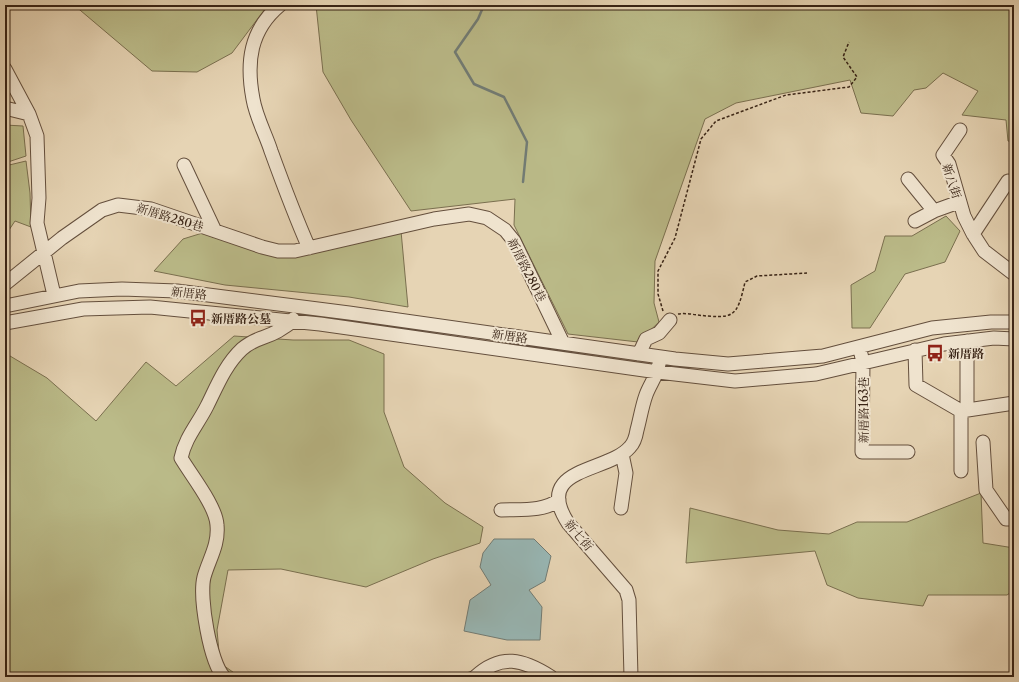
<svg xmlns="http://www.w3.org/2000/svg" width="1019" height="682" viewBox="0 0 1019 682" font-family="'Libre Caslon Text','Noto Serif TC',serif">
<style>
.green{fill:#bbbb89;stroke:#7a6f4f}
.water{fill:#98b7b5;stroke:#727c75}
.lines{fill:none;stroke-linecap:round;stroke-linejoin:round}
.stream{stroke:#727c75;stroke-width:2.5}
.minor-casing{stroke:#644f3d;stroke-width:15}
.path{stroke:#382315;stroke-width:1.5;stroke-dasharray:3 2;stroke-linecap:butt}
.minor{stroke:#efe3ce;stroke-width:13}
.labels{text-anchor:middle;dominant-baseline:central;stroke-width:4;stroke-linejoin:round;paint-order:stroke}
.street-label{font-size:12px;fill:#382315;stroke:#efe3ce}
.poi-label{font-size:12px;font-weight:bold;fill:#382315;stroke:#efe3ce;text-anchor:start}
</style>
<rect width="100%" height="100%" fill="#e6d4b4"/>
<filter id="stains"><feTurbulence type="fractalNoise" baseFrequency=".005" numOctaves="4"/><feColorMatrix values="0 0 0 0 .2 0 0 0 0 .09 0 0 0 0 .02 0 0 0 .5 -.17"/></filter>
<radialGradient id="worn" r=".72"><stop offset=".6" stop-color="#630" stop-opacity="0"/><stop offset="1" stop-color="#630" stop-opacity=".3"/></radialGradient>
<path class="green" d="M74 5H268L232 53 197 72 152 71Z
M316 5H1014V142L1008 141 1006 120 962 115 978 91 943 73 926 88 914 90 893 116 861 113 850 80 736 103 705 119 655 261 654 303 659 322 638 342 568 334 514 225 515 199 411 211 351 120 323 72Z
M5 125 23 126 26 156 5 163Z
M26 161 30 193 31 227 15 221 5 236V166Z
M946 216 960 231 945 262 905 274 870 328H852L851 285 875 271 885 236H912Z
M209 231 299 253 401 231 408 307 349 297 225 285 154 271 183 239Z
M234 336 293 340H349L384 354V412L404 467 445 503 483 527 480 543 433 559 366 587 281 569 228 570 217 630 220 663 240 677H5V353L47 378 96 421 146 362 176 386Z
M981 493 983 543 1014 548V590L1007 595H928L923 606 858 598 827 585 815 551 686 563 690 508 778 530 829 534 857 522H907Z
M472 671 516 677H455Z"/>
<path class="water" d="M494 539H534L551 556 545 581 529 590 542 607 540 640H507L464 631 470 600 491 585 480 567 483 553Z"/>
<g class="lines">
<path class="stream" d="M484 5 478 19 455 52 474 84 504 97 527 142 523 182"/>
<g class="minor-casing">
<path id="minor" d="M280 5C250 30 246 62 253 99 256 117 266 135 271 151 283 184 295 216 309 248
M5 69 29 114
M5 108 29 114 37 136 39 198 37 223 54 295
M960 130 943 155 949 164 964 216 973 234 984 251 1014 274
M184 165 215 231
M908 179 934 211
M915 221 934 211 959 202
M973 234 1008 181
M5 284 62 238 102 210 118 205 151 209 262 247 278 251H295L434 219 469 214 487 218 505 230 514 241 563 343
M5 306 79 291 122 289 177 291 349 313 675 359 728 364 823 356 932 328 991 322H1014
M5 323 83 309 150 307 320 324 658 372 735 381 816 374 944 344 994 338 1014 339
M967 341V410
M915 350 916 385 961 411
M639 354 646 339 659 333 670 320
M861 354 863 362 862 452H908
M961 411V471
M961 411 1014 403
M983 442 986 490 1006 519H1014
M621 508 626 473 622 454
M501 510C520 509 543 512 559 500
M224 677C210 663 199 597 204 577 209 559 219 545 217 525 216 506 191 475 181 458 185 438 198 424 207 406 217 386 225 365 242 349 256 337 264 339 278 331 283 328 288 325 293 321V319
M475 677C501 653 523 659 551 677
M631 677 629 600 626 590 568 523C532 467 608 473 630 447 634 443 636 436 637 430 640 419 642 406 646 395 650 384 657 376 659 364"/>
</g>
<path class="path" d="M663 311 658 294V271L675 238 701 139 716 121 786 95 849 87 857 77 843 57 849 42
M678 314C684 313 691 314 697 315 734 319 737 318 745 282L757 276 807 273"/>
<use href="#minor" class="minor"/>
</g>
<defs>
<g id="bus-bare" transform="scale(1.38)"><path d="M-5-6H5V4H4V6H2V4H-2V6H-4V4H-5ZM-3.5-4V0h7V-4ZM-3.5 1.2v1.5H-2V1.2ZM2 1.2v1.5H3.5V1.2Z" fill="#8f2418" stroke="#efe3ce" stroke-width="2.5" paint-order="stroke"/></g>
</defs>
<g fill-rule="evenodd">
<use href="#bus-bare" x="198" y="318"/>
<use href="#bus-bare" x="935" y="353"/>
</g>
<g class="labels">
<g class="street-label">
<text transform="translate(952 181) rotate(72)">新八街</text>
<text transform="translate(170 217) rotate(17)">新厝路280巷</text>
<text transform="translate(527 270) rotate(63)">新厝路280巷</text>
<text transform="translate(189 293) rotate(6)">新厝路</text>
<text transform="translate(510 336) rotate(8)">新厝路</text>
<text transform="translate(863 410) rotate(-90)">新厝路163巷</text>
<text transform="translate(579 535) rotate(50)">新七街</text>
</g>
<g class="poi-label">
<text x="211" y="318">新厝路公墓</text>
<text x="948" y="353">新厝路</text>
</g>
</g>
<rect width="1019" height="682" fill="none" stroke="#e6d4b4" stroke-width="20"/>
<rect x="6" y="6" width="1007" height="670" fill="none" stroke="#382315" stroke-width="2"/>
<rect x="10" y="10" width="999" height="662" fill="none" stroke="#382315"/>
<rect width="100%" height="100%" filter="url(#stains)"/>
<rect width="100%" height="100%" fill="url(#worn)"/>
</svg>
